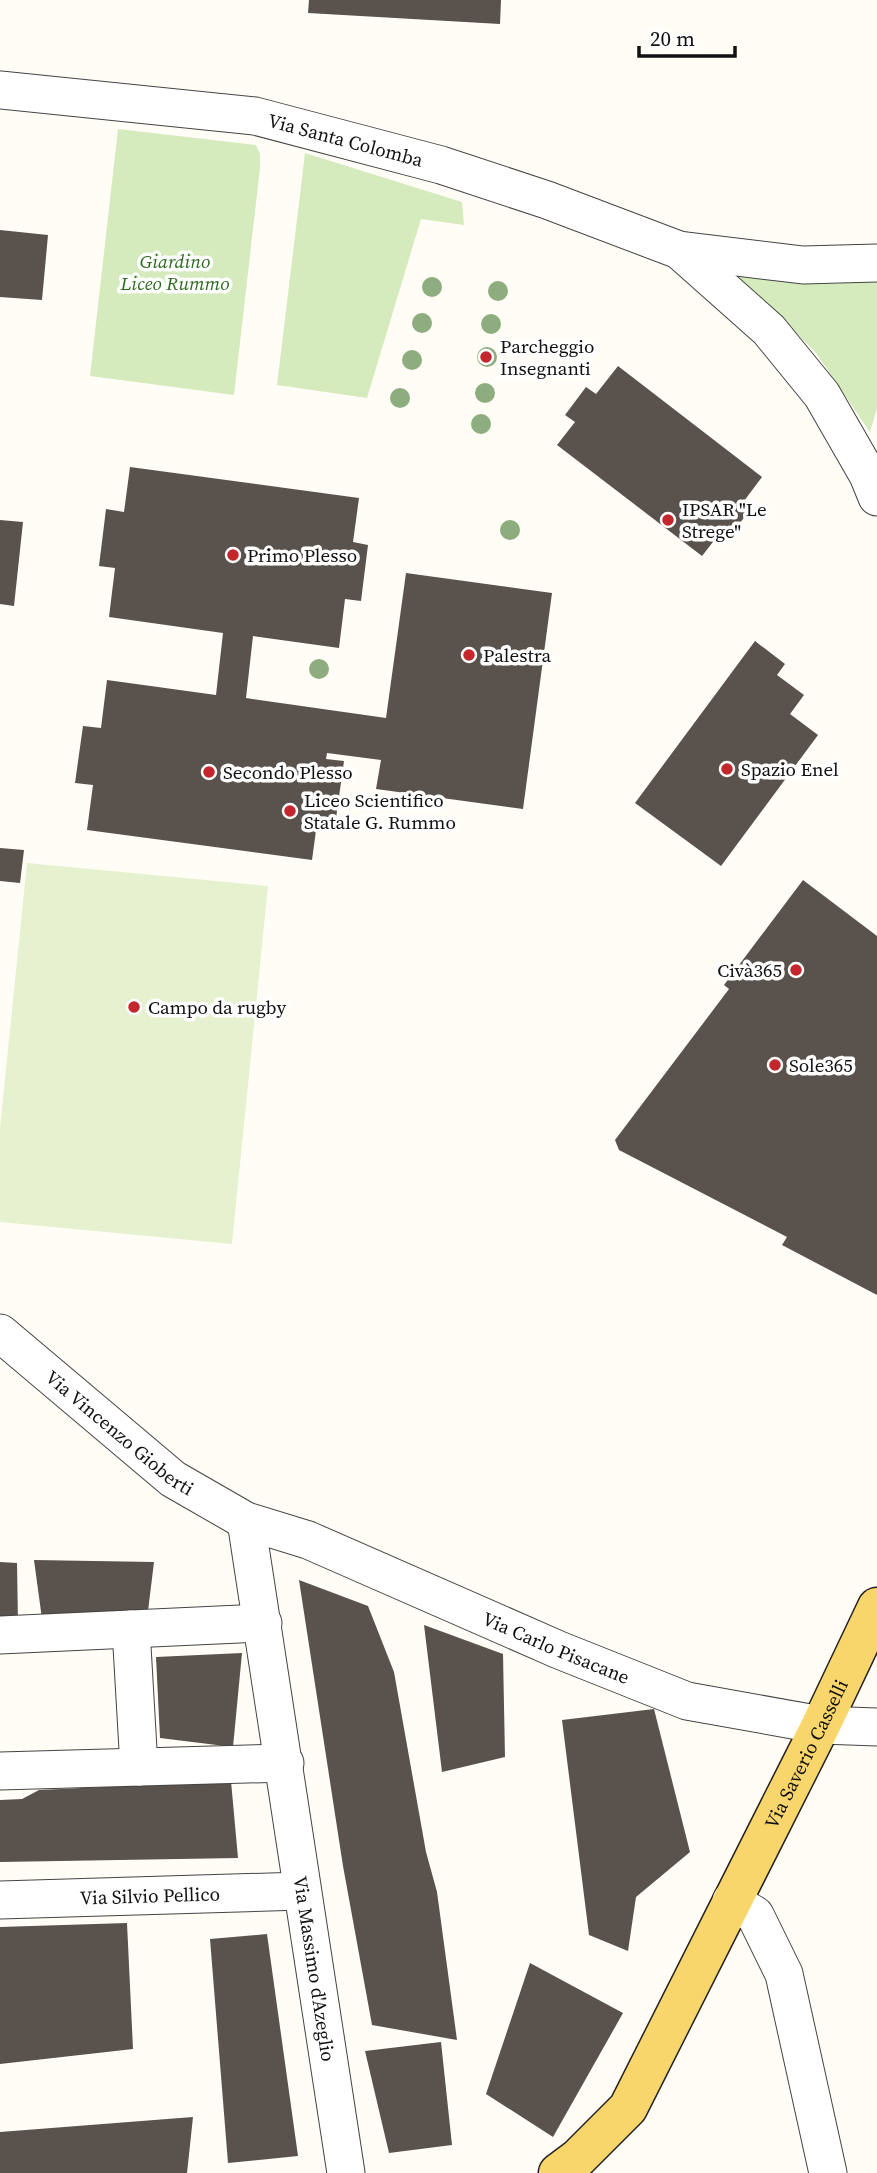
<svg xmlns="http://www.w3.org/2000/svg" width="877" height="2173" viewBox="0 0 877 2173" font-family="'Source Serif 4',serif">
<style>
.green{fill:#d5ebbd}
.pitch{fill:#e6f2cf}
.building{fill:#5a524d}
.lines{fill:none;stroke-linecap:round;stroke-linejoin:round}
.minor-casing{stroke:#444;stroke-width:39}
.major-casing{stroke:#222;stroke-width:41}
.minor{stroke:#fff;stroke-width:37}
.major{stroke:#f9d66b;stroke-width:38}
.tree{fill:#8dad7f}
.poi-dot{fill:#c4262e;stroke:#fff;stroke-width:2.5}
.labels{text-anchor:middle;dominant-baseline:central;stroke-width:7;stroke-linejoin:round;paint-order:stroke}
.street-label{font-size:19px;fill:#111;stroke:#fff}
.park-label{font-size:19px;font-style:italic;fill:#2f6b1f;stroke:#fff}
.poi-label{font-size:19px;fill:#111;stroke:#fff;text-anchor:start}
</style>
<rect width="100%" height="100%" fill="#fffdf5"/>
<path class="green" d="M118 129 256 145 260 154V168L234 395 90 376Z
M305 153 462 202 464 225 421 219 367 398 277 385Z
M727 269 833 284 877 280V408L870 432 816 353 774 310Z"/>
<path class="pitch" d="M27 863 268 886 232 1244 0 1222V1128Z"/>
<path class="building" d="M309 0H501L500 24 308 13Z
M0 230 48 235 42 300 0 297Z
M618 366 762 477 741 505 749 511 728 539 720 533 702 556 557 445 575 422 565 415 586 387 596 394Z
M130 467 359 498 353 542 368 545 361 601 345 599 339 648 253 636 246 698 386 718 406 573 552 593 523 809 376 789 381 760 327 753 326 759 344 761 336 818 318 816 312 860 87 830 93 785 75 783 83 726 101 728 107 680 216 695 223 633 109 617 115 568 99 566 106 509 124 512Z
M0 520 23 522 14 606 0 604Z
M755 641 785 664 777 675 804 695 790 714 818 735 721 866 635 803Z
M0 848 24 850 20 883 0 881Z
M803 880 877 936V1295L782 1245 787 1237 619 1150 615 1140 729 989 724 985Z
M34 1560 154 1562 148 1611 42 1619Z
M0 1562 17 1563 18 1623 0 1622Z
M299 1580 368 1606 394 1672 426 1852 437 1892 457 2040 372 2025 343 1866Z
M424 1625 503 1654 505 1757 442 1772Z
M242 1653 233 1747 160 1738 156 1657Z
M654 1709 690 1852 636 1897 628 1951 589 1935 562 1720Z
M231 1781 238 1858 0 1862V1800L22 1799 39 1790Z
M127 1923 133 2049 0 2064V1927Z
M267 1934 298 2156 228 2163 210 1939Z
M530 1963 623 2013 553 2137 486 2094Z
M441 2042 452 2145 389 2153 365 2051Z
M193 2117 187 2173H0V2132Z"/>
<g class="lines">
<g class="minor-casing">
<g id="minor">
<path id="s1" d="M0 90 255 116 441 165 547 200 679 250 803 265 877 263"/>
<path d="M679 250 769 330 822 395 868 475 877 497"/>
<path id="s2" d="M0 1333 173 1479 246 1521 308 1540 559 1650 687 1701 821 1725 877 1727"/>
<path id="s3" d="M246 1521 346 2173"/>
<path d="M131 1629 139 1767"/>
<path d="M0 1635 263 1623"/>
<path d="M0 1771 285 1763"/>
<path id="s4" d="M0 1900 302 1891"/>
<path d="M731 1901 755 1915 784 1974 828 2173"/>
</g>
</g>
<g class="major-casing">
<g id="major">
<path id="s5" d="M558 2173 578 2158 628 2108 821 1725 877 1607"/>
</g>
</g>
<use href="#minor" class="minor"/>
<use href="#major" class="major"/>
</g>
<g class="tree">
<circle cx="432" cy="287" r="10"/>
<circle cx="498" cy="291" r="10"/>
<circle cx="422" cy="323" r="10"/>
<circle cx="491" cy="324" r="10"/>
<circle cx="487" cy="357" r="10"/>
<circle cx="412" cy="360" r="10"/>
<circle cx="485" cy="393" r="10"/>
<circle cx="400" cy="398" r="10"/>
<circle cx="481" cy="424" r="10"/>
<circle cx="510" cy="530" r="10"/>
<circle cx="319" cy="669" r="10"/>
</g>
<g class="poi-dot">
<circle cx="486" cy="357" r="7"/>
<circle cx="668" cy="520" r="7"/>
<circle cx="233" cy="555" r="7"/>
<circle cx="469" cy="655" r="7"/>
<circle cx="727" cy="769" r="7"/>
<circle cx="209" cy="772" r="7"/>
<circle cx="290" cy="811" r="7"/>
<circle cx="796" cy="970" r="7"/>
<circle cx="134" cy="1007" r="7"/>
<circle cx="775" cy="1065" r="7"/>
</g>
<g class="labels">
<g class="street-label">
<text stroke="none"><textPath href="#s1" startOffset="350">Via Santa Colomba</textPath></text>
<text stroke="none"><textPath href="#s2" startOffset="156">Via Vincenzo Gioberti</textPath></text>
<text stroke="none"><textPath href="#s2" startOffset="646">Via Carlo Pisacane</textPath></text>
<text stroke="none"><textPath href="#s5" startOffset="492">Via Saverio Casselli</textPath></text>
<text stroke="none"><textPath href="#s4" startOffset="150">Via Silvio Pellico</textPath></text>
<text stroke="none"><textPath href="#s3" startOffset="453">Via Massimo d'Azeglio</textPath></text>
</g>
<g class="park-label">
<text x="175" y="261">Giardino<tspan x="175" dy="22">Liceo Rummo</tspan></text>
</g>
<g class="poi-label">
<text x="500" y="346">Parcheggio<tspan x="500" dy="22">Insegnanti</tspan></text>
<text x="682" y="509">IPSAR "Le<tspan x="682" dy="22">Strege"</tspan></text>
<text x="247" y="555">Primo Plesso</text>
<text x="483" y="655">Palestra</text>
<text x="741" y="769">Spazio Enel</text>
<text x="223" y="772">Secondo Plesso</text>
<text x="304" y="800">Liceo Scientifico<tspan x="304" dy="22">Statale G. Rummo</tspan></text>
<text x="782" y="970" text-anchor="end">Civà365</text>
<text x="148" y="1007">Campo da rugby</text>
<text x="789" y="1065">Sole365</text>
</g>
</g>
<path d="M639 46v10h96v-10" fill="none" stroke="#111111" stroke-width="3.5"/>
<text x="650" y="46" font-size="21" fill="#111111" stroke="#ffffff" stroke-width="5" paint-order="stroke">20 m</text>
</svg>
